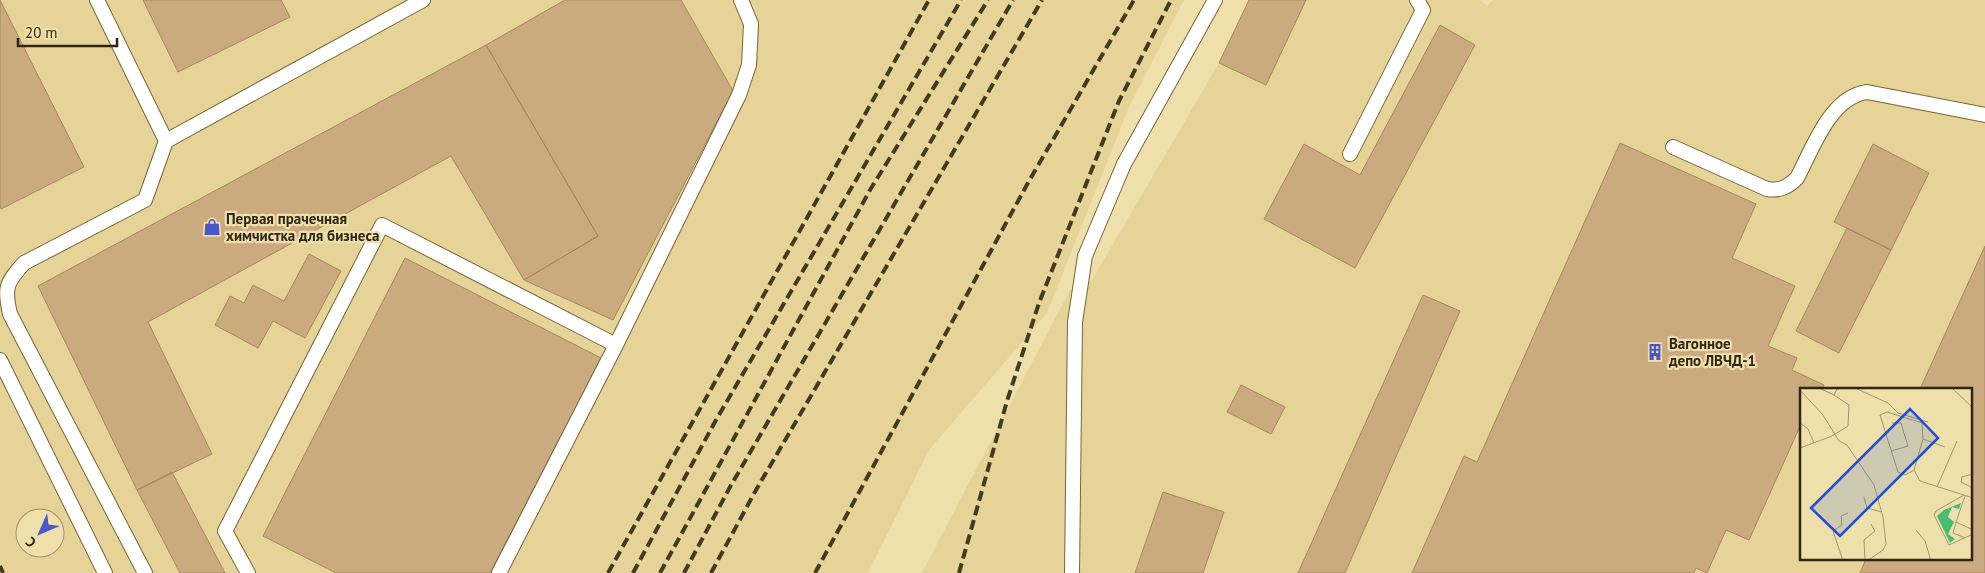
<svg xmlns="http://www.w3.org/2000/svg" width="1985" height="573" viewBox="0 0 1985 573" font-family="'PT Sans',sans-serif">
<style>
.built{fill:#e5d397;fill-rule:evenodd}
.building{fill:#ccaa80;stroke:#a8875e}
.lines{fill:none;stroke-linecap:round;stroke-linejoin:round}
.service-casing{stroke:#756737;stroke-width:16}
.service{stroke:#fff;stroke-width:14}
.rail{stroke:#423b23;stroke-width:4;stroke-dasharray:10 5;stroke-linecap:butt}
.labels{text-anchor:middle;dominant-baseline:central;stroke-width:4.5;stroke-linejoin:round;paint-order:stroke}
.poi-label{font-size:15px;font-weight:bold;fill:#2d2713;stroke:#efdfab;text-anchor:start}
.inset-road{fill:none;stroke:#a1956e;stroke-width:1}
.view{fill:#1d4ed8;fill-opacity:0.15;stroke:#1d4ed8;stroke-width:2.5}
.inset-edge{fill:none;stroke:#2d2713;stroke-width:2.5}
</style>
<rect width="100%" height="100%" fill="#efdfab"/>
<path class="built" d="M0 0H1184L1129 107 1047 313 929 450 868 573H0ZM25 518H55V548H25Z
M1249 0H1480L1487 6 1493 0H1985V573H922L1070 290 1092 280 1219 63ZM1801 389H1971V559H1801Z"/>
<path class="building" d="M0 0 84 167 1 209 0 206Z
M143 0H281L290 17 178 72Z
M565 0H681L733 91 613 320 524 280 598 236 486 45Z
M1249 0H1306L1266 85 1219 63Z
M1440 25 1475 45 1355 268 1264 219 1304 144 1360 175Z
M486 45 598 236 524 280 451 156 148 322 212 454 137 490 38 286Z
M1620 143 1756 204 1732 258 1795 286 1768 346 1797 358 1792 370 1824 385 1822 389H1801V424L1749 540 1726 530 1707 573 1696 568 1694 573H1412L1464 456 1477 462Z
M1873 144 1929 173 1891 250 1834 222Z
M1847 228 1891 250 1839 353 1796 331Z
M1985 246V573H1860L1866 559H1971V389H1920Z
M309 254 341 271 305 338 273 321 258 348 215 325 230 296 244 303 253 285 284 301Z
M405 258 601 358 490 573H336L263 536Z
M1423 295 1460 311 1345 573H1298Z
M1241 385 1285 407 1271 434 1227 412Z
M172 472 225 573H180L137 490Z
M1163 492 1224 512 1203 573H1135Z"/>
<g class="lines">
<g class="service-casing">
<path id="service" d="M97 0 166 141 423 0
M1673 147 1767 189C1780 191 1788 187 1797 178 1813 148 1830 97 1867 92L1985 115
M1350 154 1423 10 1417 0
M0 360 105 573
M145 573 10 314C4 288 6 283 24 263L145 200 166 141
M248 573 225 531 382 225 616 345
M499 573 616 345 739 95 749 65 751 24 741 0
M1072 573 1075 322 1085 256 1124 164 1215 0"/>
</g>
<use href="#service" class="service"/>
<path class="rail" d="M0 566 3 573
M608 573 929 0
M633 573 716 420 961 0
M660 573 870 190 988 0
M684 573 730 487 1013 0
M711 573 756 490 1042 0
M815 573 1029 181 1134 0
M959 573 1007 401 1039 303 1119 101 1171 0"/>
</g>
<defs>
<g id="shop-bare" transform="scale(1.35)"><path d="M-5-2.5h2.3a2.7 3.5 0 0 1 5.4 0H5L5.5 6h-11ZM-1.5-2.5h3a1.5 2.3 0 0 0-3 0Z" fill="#4957cc" stroke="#efdfab" stroke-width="2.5" paint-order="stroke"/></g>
<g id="building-bare" transform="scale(1.35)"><path d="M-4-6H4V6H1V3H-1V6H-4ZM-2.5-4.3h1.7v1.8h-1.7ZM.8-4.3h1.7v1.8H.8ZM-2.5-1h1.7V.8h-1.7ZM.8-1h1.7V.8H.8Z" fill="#4957cc" stroke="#efdfab" stroke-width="2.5" paint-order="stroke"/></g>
</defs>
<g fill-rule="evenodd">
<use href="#shop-bare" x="212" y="227"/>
<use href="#building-bare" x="1655" y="352"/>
</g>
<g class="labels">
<g class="poi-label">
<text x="226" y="218">Первая прачечная<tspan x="226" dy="17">химчистка для бизнеса</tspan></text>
<text x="1669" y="343">Вагонное<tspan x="1669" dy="17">депо ЛВЧД-1</tspan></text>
</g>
</g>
<g transform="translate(1800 388)">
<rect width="172" height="172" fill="#efdfab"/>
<path d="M161 115 159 121 152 119 148 129 154 134 148 146 155 151 150 155 137 128 144 122Z" fill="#47bc74"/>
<path class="inset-road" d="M19 0 34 7M55 0 88 15 98 25 128 34M152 0 173 20M0 2 23 27 39 53 47 57 74 97 83 129 86 156 83 162 67 173M0 35 8 41 14 55M145 59 123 51 114 82 120 93 173 110M0 60 32 48 48 38 49 17 34 7 37 1 43 0M91 63 108 58 101 35H92M114 82 105 87 98 84 80 27 87 24 122 35 123 51M173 86 162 89 161 94 171 99 173 95M137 99 157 53M164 107 136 123 134 127 149 157 173 146M64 109 67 120 82 124M156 134 165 108M116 142 125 153 131 173M165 150 153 145 156 134 173 142M43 173 33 143 42 137 41 128 48 125M65 173 64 152 75 143 71 136"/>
<path class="view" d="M110 21 138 50 40 148 11 120Z"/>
<rect width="172" height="172" class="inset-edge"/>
</g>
<g transform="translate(40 533) rotate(225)"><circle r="24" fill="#efdfab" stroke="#a1956e"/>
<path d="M0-4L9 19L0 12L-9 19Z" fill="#4957cc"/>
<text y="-8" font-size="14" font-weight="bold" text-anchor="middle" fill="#2d2713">С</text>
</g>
<path d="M18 38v8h99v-8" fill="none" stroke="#2d2713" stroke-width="2.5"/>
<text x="25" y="38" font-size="15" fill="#2d2713" stroke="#efdfab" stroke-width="4" paint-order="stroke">20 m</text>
</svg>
